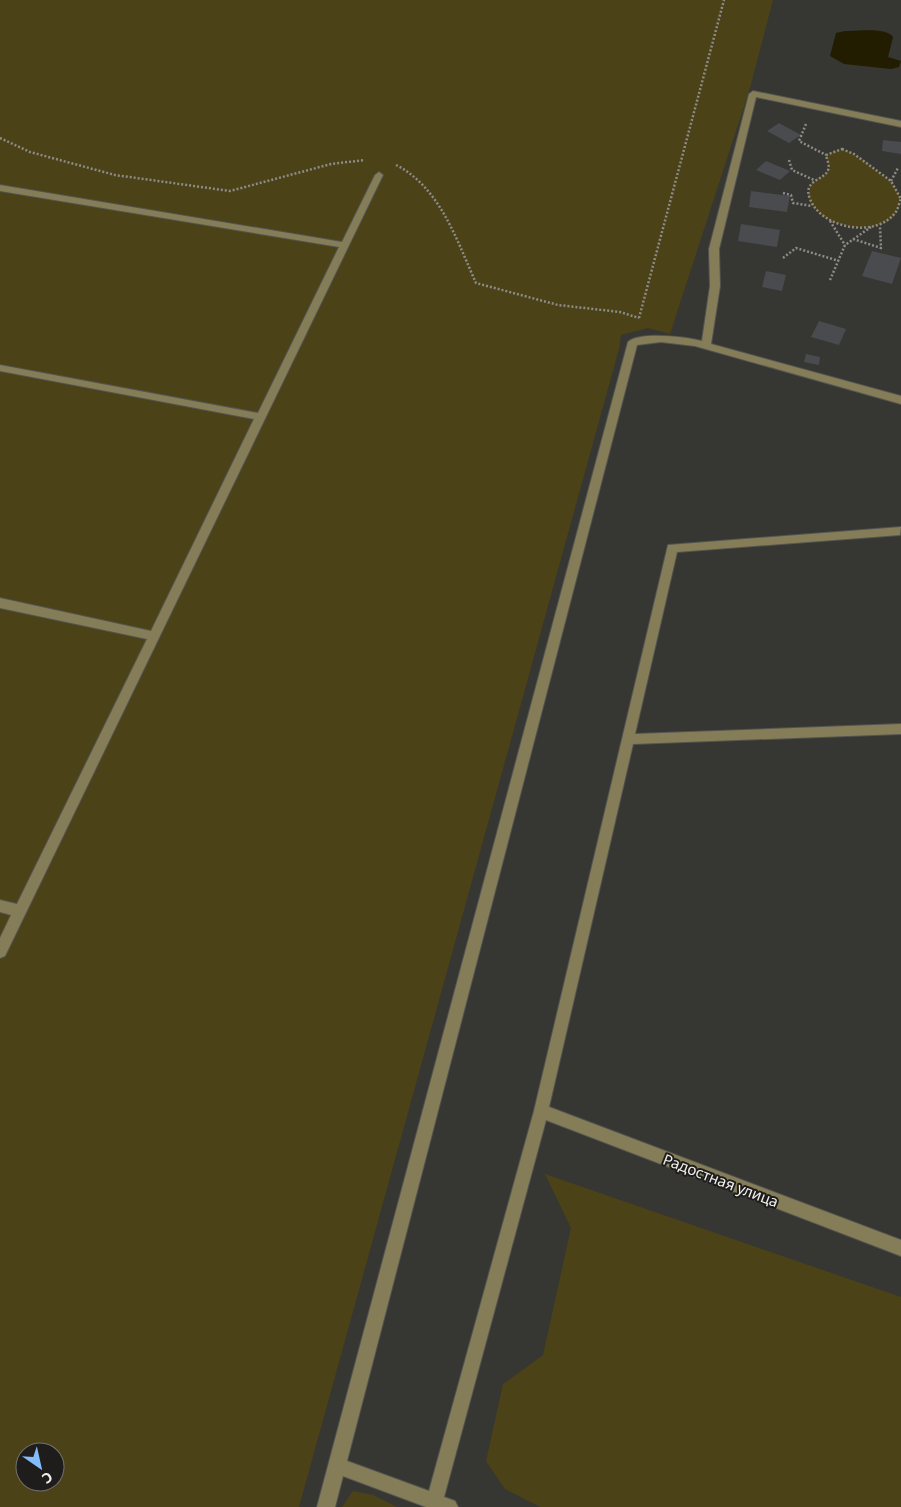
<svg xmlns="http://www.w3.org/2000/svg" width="901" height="1507" viewBox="0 0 901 1507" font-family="'Noto Sans',sans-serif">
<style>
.green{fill:#4c4217;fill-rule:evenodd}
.water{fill:#221c00}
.building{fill:#494b4e}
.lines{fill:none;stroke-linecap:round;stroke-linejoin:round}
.minor-casing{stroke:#545451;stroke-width:2}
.path{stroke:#8c8b89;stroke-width:2.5;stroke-dasharray:2 2;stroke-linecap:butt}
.minor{fill:#857d58;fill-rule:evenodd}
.labels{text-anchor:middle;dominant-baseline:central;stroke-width:4;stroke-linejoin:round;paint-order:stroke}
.near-street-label{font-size:15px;fill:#f1f0ee;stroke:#1e1d1c}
</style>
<rect width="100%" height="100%" fill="#363633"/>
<path class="green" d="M0 0H773L750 88 670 334 648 328 621 335 619 349 299 1507H0ZM25 1452H55V1482H25Z
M842 149C858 153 871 166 884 176 893 182 901 191 900 204 893 246 800 226 809 190 813 176 823 179 829 169L826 155 831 152Z
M545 1174 901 1297V1507H540L505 1489 486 1461 503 1384 543 1355 571 1228Z
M353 1491 373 1495 397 1507H342Z"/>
<path class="water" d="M845 31C857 31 887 27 893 37L888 57 901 61 899 67 891 69 844 64 830 56 836 33Z"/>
<path class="building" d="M779 123 801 135 789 143 767 131Z
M883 140 901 142V154L882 151Z
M766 161 790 171 780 180 756 170Z
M751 191 790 196 787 212 749 207Z
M741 224 780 230 777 247 738 241Z
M872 251 901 258 892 284 862 276Z
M766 271 786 275 782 291 762 287Z
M819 321 846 329 839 345 811 337Z
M806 354 820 357 819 365 804 362Z"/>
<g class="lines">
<g class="minor-casing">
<path id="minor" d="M753 91 901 121V127L756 97 719 249 720 286 711 344 901 396V404L695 346 661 342 637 345 347 1461 429 1491 534 1111 668 545 901 527 900 535 677 552 635 734 901 724V734L633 744 549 1107 901 1240V1256L546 1120 444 1497 455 1501 458 1507H426L343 1476 335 1507H317L628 342C639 331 687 337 702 341L710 286 709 249 749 94Z
M379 172 383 175 5 956 0 958V938L11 915 0 912V900L17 904 147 639 0 608V598L151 631 254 419 0 371V365L258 413 339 247 0 191V185L342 242 375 175Z"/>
</g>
<path class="path" d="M806 124 799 141 826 155
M0 138 30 152 115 175 230 191 331 164 365 160
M842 149 854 154 891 181 901 199C899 203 898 210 895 213 875 239 821 228 810 199 802 180 825 180 828 170 830 166 827 160 826 155Z
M789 160 792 170 814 180
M396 165C440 187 457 241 476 283L558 305 620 312 639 318
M891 181 898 168
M783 193 791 195 793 203 812 206
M830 221 845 245
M853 239 881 248 880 226
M783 258 796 248 839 261
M830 280 845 245 871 227
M639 318 724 0"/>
<use href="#minor" class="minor"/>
</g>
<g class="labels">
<g class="near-street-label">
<text transform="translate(721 1180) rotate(21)">Радостная улица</text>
</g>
</g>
<g transform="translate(40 1467) rotate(146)"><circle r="24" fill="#1e1d1c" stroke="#727170"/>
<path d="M0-4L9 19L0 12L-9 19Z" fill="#84bcfb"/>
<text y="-8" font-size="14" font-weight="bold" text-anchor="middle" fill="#f1f0ee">С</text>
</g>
</svg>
